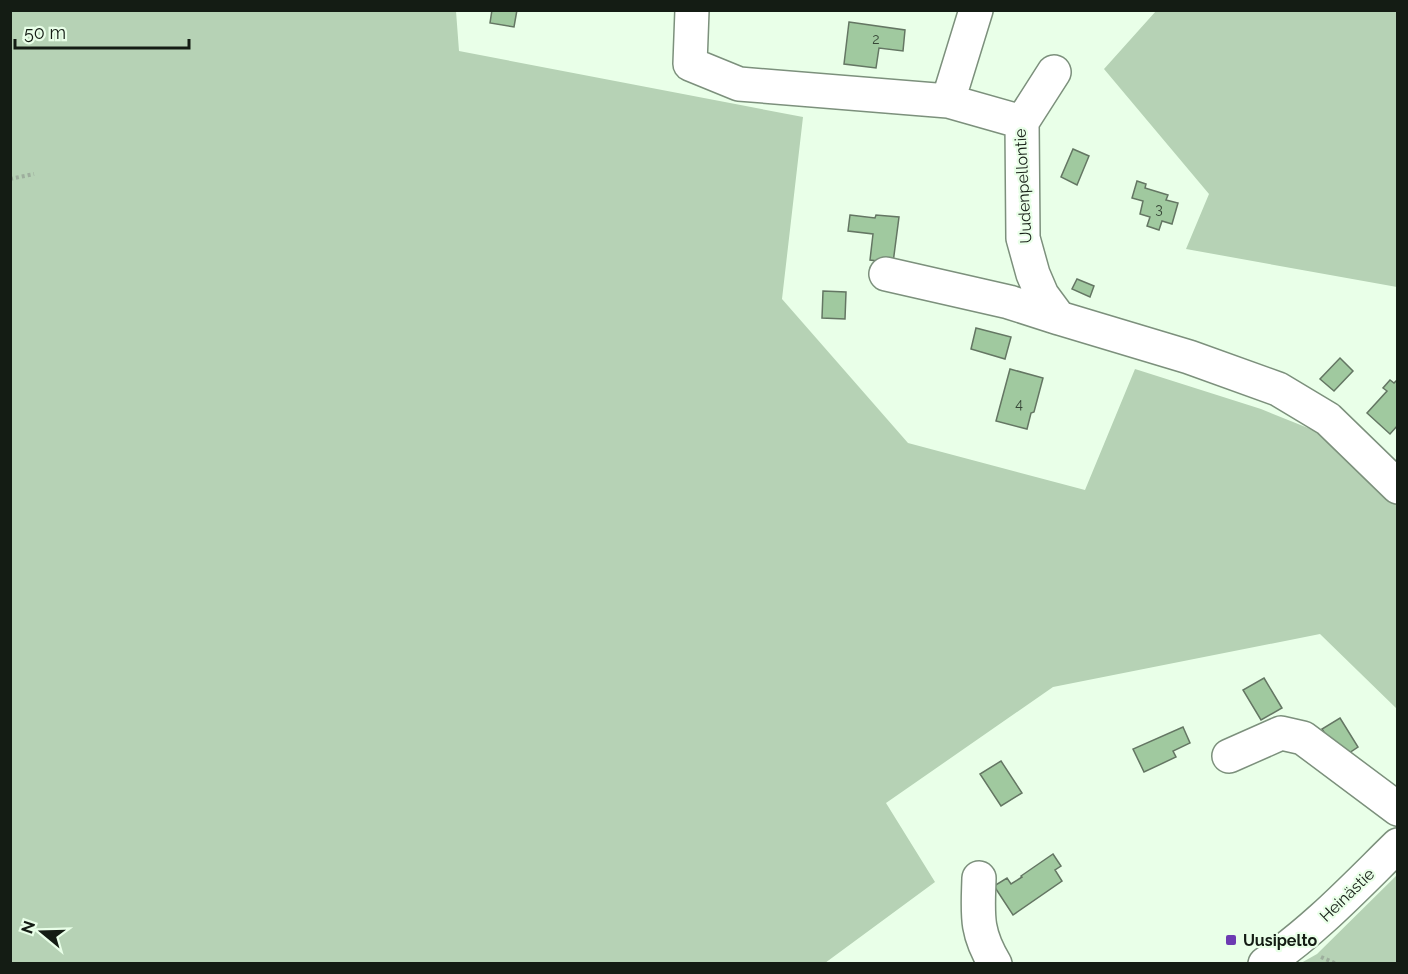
<svg xmlns="http://www.w3.org/2000/svg" width="1408" height="974" viewBox="0 0 1408 974" font-family="Raleway,sans-serif">
<style>
.green{fill:#b6d2b5}
.building{fill:#a0c99f;stroke:#647663;stroke-width:1.5}
.lines{fill:none;stroke-linecap:round;stroke-linejoin:round}
.minor-casing{stroke:#7c907c;stroke-width:36}
.path{stroke:#9dae9d;stroke-width:4;stroke-dasharray:3 3;stroke-linecap:butt}
.minor{stroke:#fff;stroke-width:33}
.poi-dot{fill:#6d3bb2;stroke:#e9ffe8;stroke-width:2}
.labels{text-anchor:middle;dominant-baseline:central;stroke-width:4.5;stroke-linejoin:round;paint-order:stroke}
.number-label{font-size:14px;fill:#374737}
.street-label{font-size:16px;fill:#141c14;stroke:#e9ffe8}
.poi-label{font-size:16px;font-weight:bold;fill:#141c14;stroke:#e9ffe8;text-anchor:start}
</style>
<rect width="100%" height="100%" fill="#e9ffe8"/>
<path class="green" d="M10 11H456L459 51 803 117 782 299 908 443 1085 490 1135 369 1261 409 1328 436 1397 506V709L1320 634 1053 687 886 803 935 882 825 963H11Z
M1156 11H1397V287L1186 249 1209 194 1104 69Z
M1397 875V963H1301L1317 954Z"/>
<path class="building" d="M492 10H517L514 27 490 23Z
M849 22 905 30 903 51 879 48 876 68 844 64Z
M1073 149 1089 156 1077 185 1061 177Z
M1137 181 1146 184 1145 188 1168 195 1166 200 1178 203 1172 224 1162 221 1159 230 1147 226 1150 217 1140 214 1143 201 1132 198Z
M850 215 875 218 876 215 899 217 893 263 870 260 873 234 848 231Z
M1077 279 1094 286 1090 297 1072 289Z
M823 291 846 292 845 319 822 318Z
M976 328 1011 337 1005 359 971 349Z
M1340 358 1353 371 1334 391 1320 379Z
M1010 369 1043 378 1034 412 1031 413 1027 429 996 421Z
M1398 379V425L1390 434 1367 413 1387 391 1383 388 1390 380 1394 383Z
M1264 678 1282 708 1261 720 1243 690Z
M1340 718 1358 747 1340 759 1322 729Z
M1183 727 1190 743 1173 751 1176 757 1144 772 1133 749Z
M1001 761 1022 793 1001 806 980 774Z
M1053 854 1061 866 1055 870 1062 881 1013 915 994 886 1007 878 1011 884 1022 877 1021 876Z"/>
<g class="lines">
<g class="minor-casing">
<path id="minor" d="M692 10 690 64 739 84 948 101 1022 122 1023 238 1033 274 1042 295 1059 318 1189 357 1278 389 1328 419 1398 487
M948 101 976 10
M1022 122 1054 72
M886 274 1009 302 1059 318
M1229 756 1281 733 1303 738 1398 809
M979 878C978 914 975 931 995 964
M1265 964C1315 930 1355 887 1398 845"/>
</g>
<path class="path" d="M10 179 34 174
M1321 957 1337 964"/>
<use href="#minor" class="minor"/>
</g>
<rect class="poi-dot" x="1225" y="934" width="12" height="12" rx="3"/>
<g class="labels">
<g class="number-label">
<text x="876" y="39">2</text>
<text x="1159" y="209">3</text>
<text x="1019" y="404">4</text>
</g>
<g class="street-label">
<text transform="translate(1023 186) rotate(-93)">Uudenpellontie</text>
<text transform="translate(1347 895) rotate(-44)">Heinästie</text>
</g>
<g class="poi-label">
<text x="1243" y="940">Uusipelto</text>
</g>
</g>
<rect width="1408" height="974" fill="none" stroke="#141c14" stroke-width="24"/>
<g transform="translate(42 932) rotate(289)" stroke="#e9ffe8" stroke-width="4.5" paint-order="stroke">
<path d="M0-4.5L10 22L0 15L-10 22Z" fill="#141c14"/>
<text y="-9" font-size="16" font-weight="bold" text-anchor="middle" fill="#141c14">N</text>
</g>
<path d="M15 39v9h174v-9" fill="none" stroke="#141c14" stroke-width="3"/>
<text x="24" y="39" font-size="18" fill="#141c14" stroke="#e9ffe8" stroke-width="4.5" paint-order="stroke">50 m</text>
</svg>
